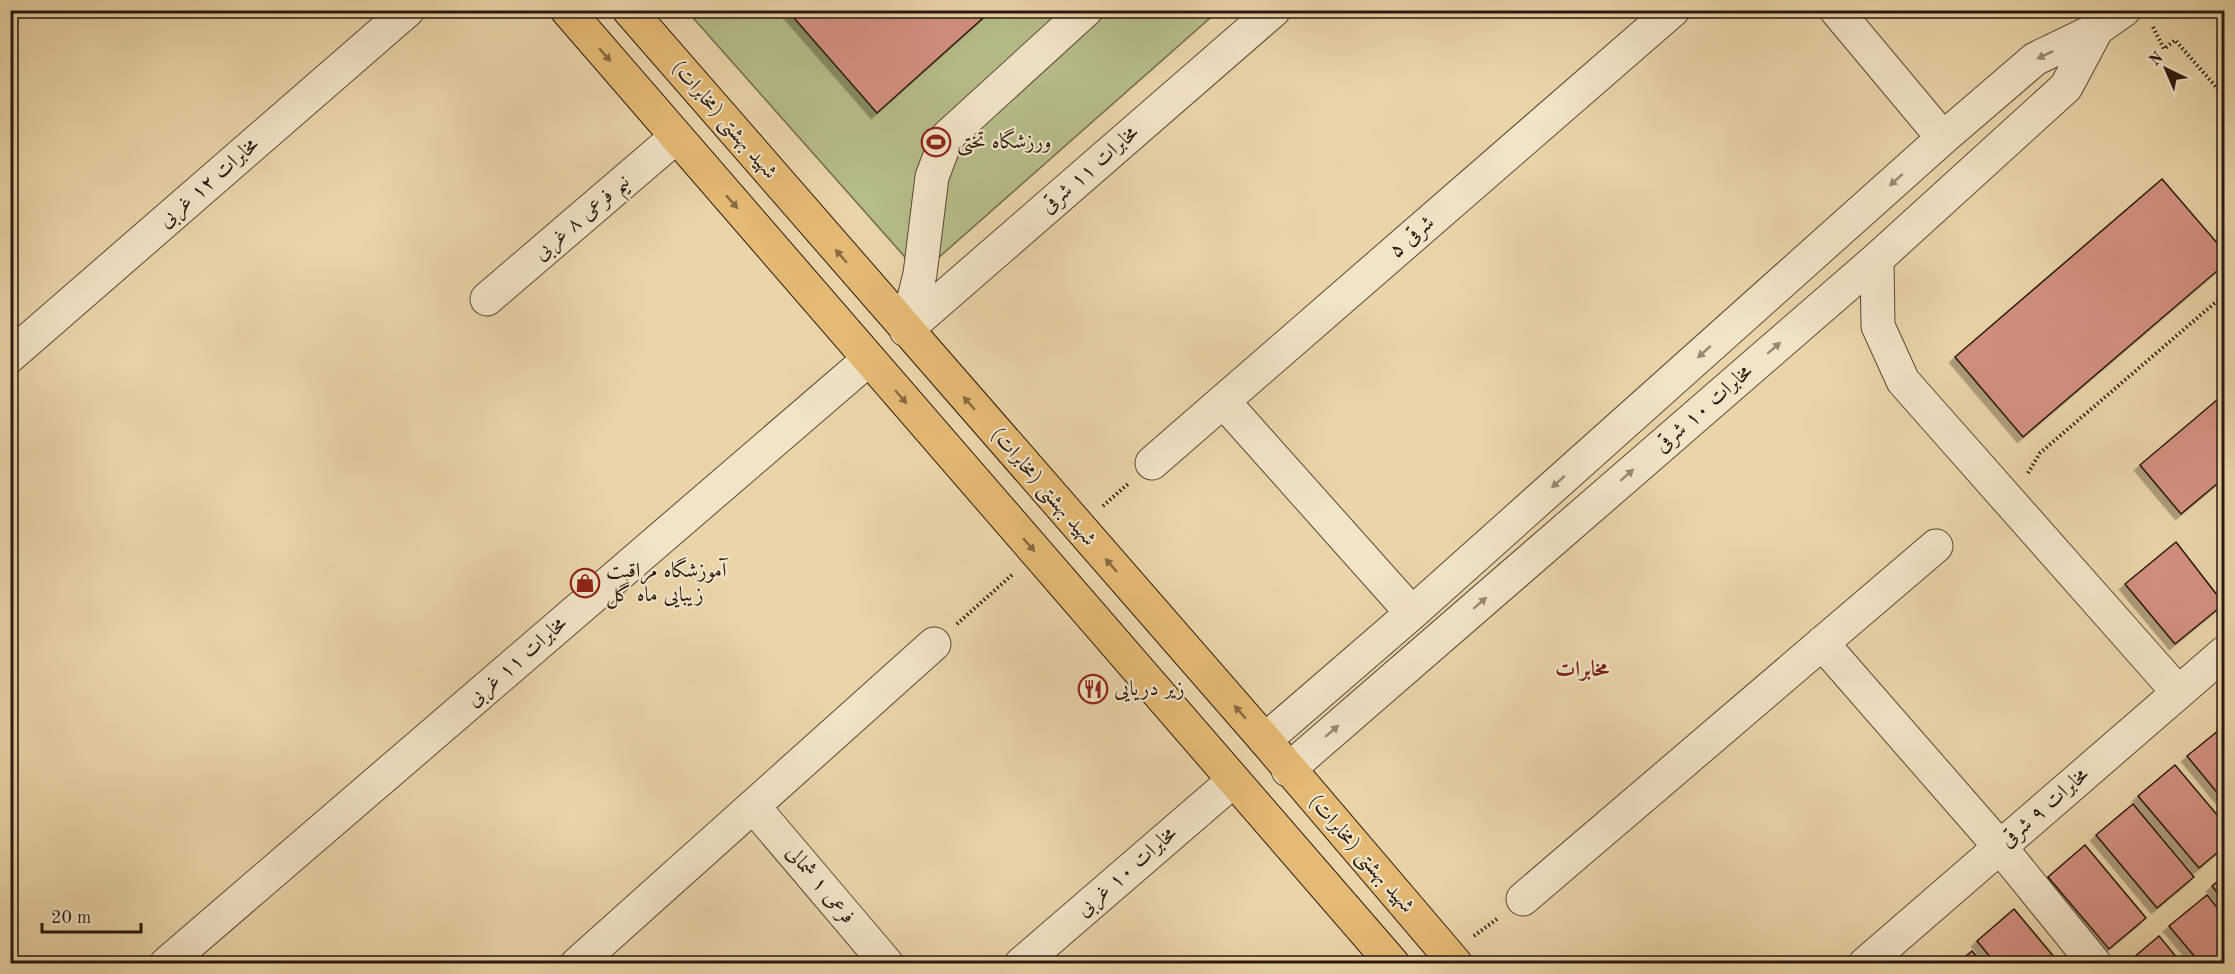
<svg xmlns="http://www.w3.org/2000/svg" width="2235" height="974" viewBox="0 0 2235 974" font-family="'Old Standard TT',Amiri,serif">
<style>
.green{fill:#b6bd89;stroke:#6f6b4c;stroke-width:1.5}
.building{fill:#d49181;stroke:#28190f;stroke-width:1.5;filter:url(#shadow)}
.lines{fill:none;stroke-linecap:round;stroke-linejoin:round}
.minor-casing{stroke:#584836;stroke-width:35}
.major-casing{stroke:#28190f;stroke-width:35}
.path{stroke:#28190f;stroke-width:4;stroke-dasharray:1.5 3;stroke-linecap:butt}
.minor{stroke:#f1e4c7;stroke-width:33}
.major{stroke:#e5ba74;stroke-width:33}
.oneway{fill:#866a42}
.oneway2{fill:#978974}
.labels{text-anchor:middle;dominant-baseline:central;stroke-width:4.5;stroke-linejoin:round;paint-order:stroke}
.street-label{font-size:21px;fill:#28190f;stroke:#f1e4c7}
.poi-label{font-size:21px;fill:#28190f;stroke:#f1e4c7;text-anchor:start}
.neighbourhood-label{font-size:22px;font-weight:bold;fill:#7a1f14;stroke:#f1e4c7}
</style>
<defs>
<filter id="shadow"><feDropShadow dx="-5.5" dy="5.5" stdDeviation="0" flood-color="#0004"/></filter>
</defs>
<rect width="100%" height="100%" fill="#ead5a9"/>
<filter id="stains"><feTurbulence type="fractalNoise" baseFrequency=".00333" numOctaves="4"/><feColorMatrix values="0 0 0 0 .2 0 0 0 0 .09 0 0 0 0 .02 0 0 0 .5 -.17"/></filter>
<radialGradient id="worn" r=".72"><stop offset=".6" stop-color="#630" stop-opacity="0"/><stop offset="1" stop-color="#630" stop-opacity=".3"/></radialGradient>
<path class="green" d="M687 11H1218L920 274Z"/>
<path class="building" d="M787 10H992L877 113Z
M2162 179 2224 251V265L2023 437 1955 357Z
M2224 394V478L2181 514 2140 465Z
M2176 542 2224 604 2175 644 2125 584Z
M2224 726V801L2187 756Z
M2175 765 2224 823V847L2199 868 2138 796Z
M2133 804 2194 877 2157 908 2096 835Z
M2085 845 2146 918 2109 949 2048 877Z
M2224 876V901L2212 886Z
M2207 895 2224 916V964H2201L2169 926Z
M2014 909 2060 964H1996L1977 941Z
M2159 936 2182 964H2126Z
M1972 951 1983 964H1956Z"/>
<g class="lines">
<g class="minor-casing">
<path id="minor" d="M1836 10 1943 138
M1877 259 1878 326 1903 381 2178 692
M487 299 676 137
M906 330 1274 10
M906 330 920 274 932 177 947 137 1086 10
M10 356 408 10
M1223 401 1412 613
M1152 463 1673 10
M1822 643 2000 847 2095 964
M1265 740 1412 613 1943 138 2035 59 2097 29 2124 10
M1288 770 1877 259 2066 87 2097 29
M753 806 887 964
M1523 899 1936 546
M166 964 868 360
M577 964 934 644
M1021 964 1233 781
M1865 964 2224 653"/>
</g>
<g class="major-casing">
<path id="major" d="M567 10 1393 964
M629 10 1265 740 1456 964"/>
</g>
<path class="path" d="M2153 27 2164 49 2175 40 2224 96
M2028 473 2040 453 2224 295
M1103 506 1129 483
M957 624 1012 575
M1474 936 1497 919"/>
<use href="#minor" class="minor"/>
<use href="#major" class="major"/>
</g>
<defs><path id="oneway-solid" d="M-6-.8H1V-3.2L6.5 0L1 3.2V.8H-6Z" transform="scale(1.5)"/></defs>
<g class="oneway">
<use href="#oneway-solid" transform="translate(605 55) rotate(49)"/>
<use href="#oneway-solid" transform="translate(732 202) rotate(49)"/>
<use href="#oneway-solid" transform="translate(841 256) rotate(-131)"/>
<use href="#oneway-solid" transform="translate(901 397) rotate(49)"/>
<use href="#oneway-solid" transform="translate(969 403) rotate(-131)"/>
<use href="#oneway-solid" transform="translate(1029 545) rotate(49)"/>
<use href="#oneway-solid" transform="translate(1111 565) rotate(-131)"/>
<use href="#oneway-solid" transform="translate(1240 712) rotate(-131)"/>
</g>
<g class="oneway2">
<use href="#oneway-solid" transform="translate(2045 55) rotate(154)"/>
<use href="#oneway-solid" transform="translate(1896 180) rotate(138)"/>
<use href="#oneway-solid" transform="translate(1774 348) rotate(-41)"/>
<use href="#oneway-solid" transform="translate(1704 352) rotate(138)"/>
<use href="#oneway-solid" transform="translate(1627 475) rotate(-41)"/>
<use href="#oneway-solid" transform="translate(1558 482) rotate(138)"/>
<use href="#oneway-solid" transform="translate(1480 603) rotate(-41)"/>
<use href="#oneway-solid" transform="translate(1332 731) rotate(-41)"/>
</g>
<defs>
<g id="stadium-ring" transform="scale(1.5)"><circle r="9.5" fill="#f1e4c7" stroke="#8f2418" stroke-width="1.5"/><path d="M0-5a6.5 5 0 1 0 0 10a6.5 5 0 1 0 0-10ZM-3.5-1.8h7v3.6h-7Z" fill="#8f2418"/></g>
<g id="shop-ring" transform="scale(1.5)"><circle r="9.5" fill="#f1e4c7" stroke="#8f2418" stroke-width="1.5"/><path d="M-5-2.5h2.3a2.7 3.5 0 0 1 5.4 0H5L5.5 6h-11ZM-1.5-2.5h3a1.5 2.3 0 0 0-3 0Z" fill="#8f2418"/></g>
<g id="restaurant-ring" transform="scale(1.5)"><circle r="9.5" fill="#f1e4c7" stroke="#8f2418" stroke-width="1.5"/><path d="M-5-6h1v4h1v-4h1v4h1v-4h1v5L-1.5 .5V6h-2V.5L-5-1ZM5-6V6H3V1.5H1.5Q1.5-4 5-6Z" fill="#8f2418"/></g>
</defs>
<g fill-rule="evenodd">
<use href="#stadium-ring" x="936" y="142"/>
<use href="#shop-ring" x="585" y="583"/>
<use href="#restaurant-ring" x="1093" y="689"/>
</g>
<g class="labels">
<g class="street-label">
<text transform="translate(724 120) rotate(49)">شهید بهشتی (مخابرات)</text>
<text transform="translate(1090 170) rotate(-41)">مخابرات ۱۱ شرقی</text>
<text transform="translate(209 183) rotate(-41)">مخابرات ۱۲ غربی</text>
<text transform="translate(582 218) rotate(-41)">نیم فرعی ۸ غربی</text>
<text transform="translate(1412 237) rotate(-41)">شرقی ۵</text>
<text transform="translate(1704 409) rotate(-41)">مخابرات ۱۰ شرقی</text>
<text transform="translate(1043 487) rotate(49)">شهید بهشتی (مخابرات)</text>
<text transform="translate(517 662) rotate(-41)">مخابرات ۱۱ غربی</text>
<text transform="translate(2045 808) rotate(-41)">مخابرات ۹ شرقی</text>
<text transform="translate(1361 854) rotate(49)">شهید بهشتی (مخابرات)</text>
<text transform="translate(1127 872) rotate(-41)">مخابرات ۱۰ غربی</text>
<text transform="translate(820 885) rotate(50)">فرعی ۱ شمالی</text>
</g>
<g class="poi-label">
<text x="957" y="142">ورزشگاه تختی</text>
<text x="606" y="571">آموزشگاه مراقبت<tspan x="606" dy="24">زیبایی ماه گل</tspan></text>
<text x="1114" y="689">زیر دریایی</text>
</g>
<g class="neighbourhood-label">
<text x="1582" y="670">مخابرات</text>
</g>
</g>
<rect width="2235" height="974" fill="none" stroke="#ead5a9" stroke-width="36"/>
<rect x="12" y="12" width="2211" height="950" fill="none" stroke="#28190f" stroke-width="3"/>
<rect x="18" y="18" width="2199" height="938" fill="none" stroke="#28190f" stroke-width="1.5"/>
<g transform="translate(2166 69) rotate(316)" stroke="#f1e4c7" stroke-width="4.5" paint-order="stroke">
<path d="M0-4.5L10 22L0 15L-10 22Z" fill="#28190f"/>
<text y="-9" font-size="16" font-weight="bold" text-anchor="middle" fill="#28190f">N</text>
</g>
<path d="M42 923v9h99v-9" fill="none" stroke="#28190f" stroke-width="3"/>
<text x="51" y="923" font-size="18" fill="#28190f" stroke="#f1e4c7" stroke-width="4.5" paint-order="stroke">20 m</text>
<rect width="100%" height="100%" filter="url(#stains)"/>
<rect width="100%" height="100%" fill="url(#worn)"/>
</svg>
